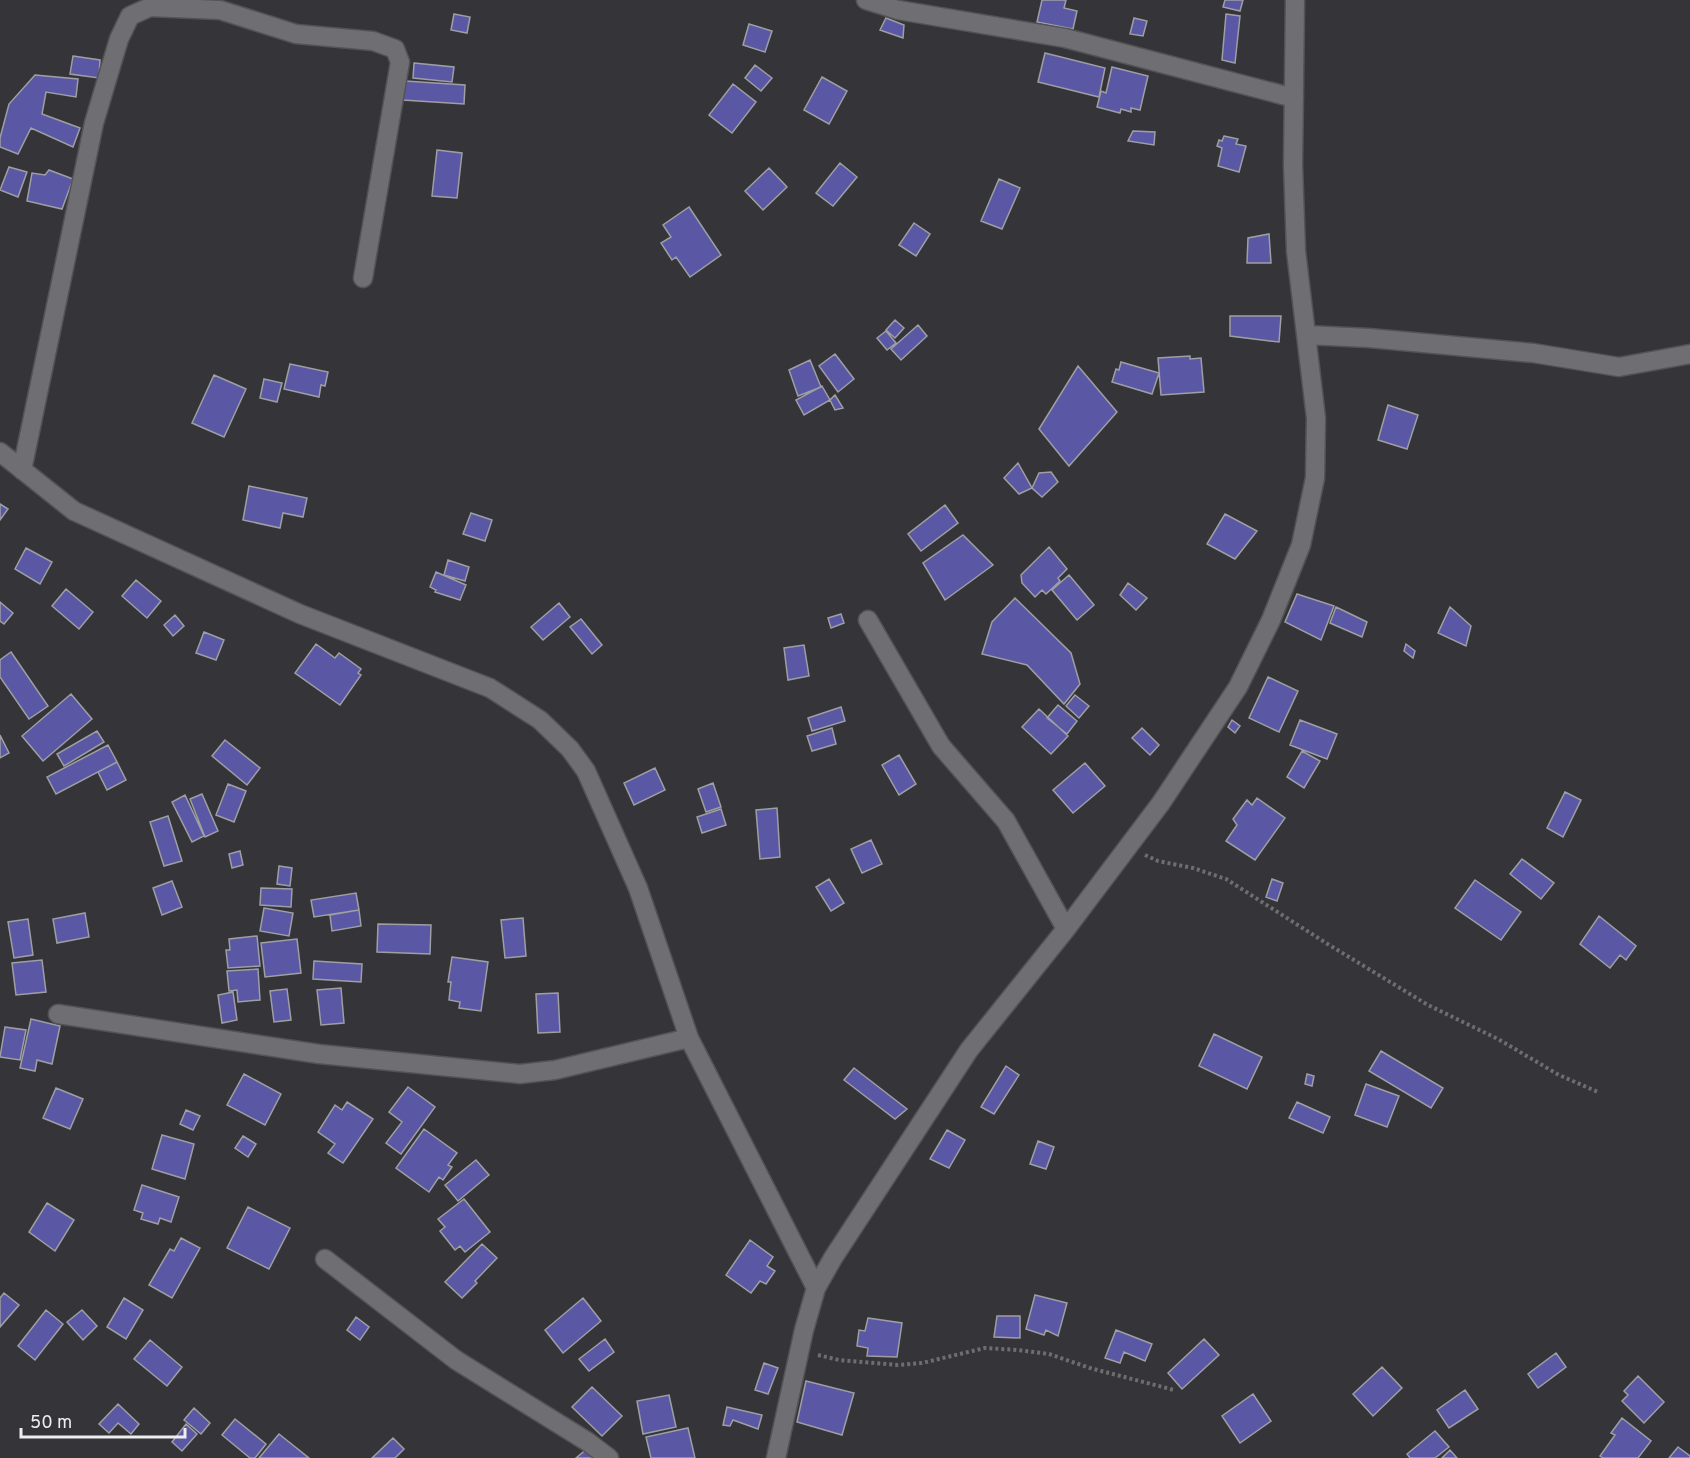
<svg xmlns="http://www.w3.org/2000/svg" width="1690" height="1458" viewBox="0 0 1690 1458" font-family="Overpass,sans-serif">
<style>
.building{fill:#5a57a4;stroke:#9e9fa3;stroke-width:1.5}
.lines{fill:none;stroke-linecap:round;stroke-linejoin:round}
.minor-casing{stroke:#535356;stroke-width:21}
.path{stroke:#6e6e71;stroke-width:4;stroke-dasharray:3 3;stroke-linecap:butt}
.minor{stroke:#6f6f73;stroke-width:18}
</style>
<rect width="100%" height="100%" fill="#353539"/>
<path class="building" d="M1042 0H1066L1064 8 1077 11 1073 29 1037 22Z
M1225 0H1243L1240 11 1223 7Z
M454 14 470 17 467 33 451 30Z
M1226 14 1240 16 1235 63 1222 60Z
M886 18 904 25 903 38 880 30Z
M1134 18 1147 21 1143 36 1130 34Z
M749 24 772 31 765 52 743 45Z
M1045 53 1105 68 1099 97 1038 82Z
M73 56 100 60 99 78 70 74Z
M414 63 454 67 452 82 413 78Z
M755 65 772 78 761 91 745 78Z
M1112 67 1148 76 1140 110 1131 108V112L1121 109 1120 113 1097 107 1101 91 1106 93Z
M35 75 78 79 76 97 46 92 42 114 80 128 73 147 31 128 18 154 0 147V138L9 104Z
M822 77 847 91 829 124 804 110Z
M405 81 465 85 464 104 403 100Z
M733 84 756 102 732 133 709 115Z
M1133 131 1155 132 1154 145 1128 141Z
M1224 136 1238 139 1236 144 1246 146 1239 172 1218 166 1222 148 1217 146 1219 140 1222 141Z
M437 150 462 153 457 198 432 196Z
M840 163 857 177 833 206 816 193Z
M9 167 27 172 18 197 0 190Z
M769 168 787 187 763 210 745 191Z
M49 170 73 179 62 209 27 201 32 173 45 175Z
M999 179 1020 188 1002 229 981 221Z
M689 207 721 255 690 277 676 257 672 260 661 243 671 237 663 225Z
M914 223 930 234 916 256 899 245Z
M1269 234 1271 263H1247L1248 238Z
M1230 316H1281L1279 342 1230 336Z
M895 320 904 328 895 338 886 330Z
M918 325 927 336 901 360 891 349Z
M886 331 896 343 887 350 877 338Z
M835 354 854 379 838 392 819 366Z
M1190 356V359L1201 358 1204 392 1161 395 1158 358Z
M810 360 821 387 798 396 789 370Z
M1121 362 1159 373 1152 394 1112 382 1116 369 1119 370Z
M290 364 328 372 325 386 321 385 319 397 284 389Z
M1078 366 1117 412 1069 466 1039 429Z
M214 375 246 389 224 437 192 423Z
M264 379 282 383 277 402 260 398Z
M822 386 830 400 804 415 796 400Z
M835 395 843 408 835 410 830 400Z
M1388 405 1418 415 1407 449 1378 440Z
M1018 463 1032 488 1019 494 1004 478Z
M1051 472 1058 482 1042 497 1032 488 1039 473Z
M249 486 307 498 303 517 283 513 280 528 243 520Z
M0 504 8 509 0 520Z
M945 505 958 523 921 551 908 534Z
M471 513 492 520 485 541 463 534Z
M1225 514 1257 531 1235 559 1207 544Z
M963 535 993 565 945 600 923 563Z
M1049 547 1067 569 1058 578 1060 581 1046 594 1042 590 1035 597 1022 583 1021 575Z
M26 548 52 562 40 584 15 569Z
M448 560 469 567 465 581 444 575Z
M436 572 466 585 460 600 435 592 436 590 430 587Z
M1069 575 1094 605 1077 620 1052 590Z
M136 580 161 601 147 618 122 596Z
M1128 583 1147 598 1136 610 1120 595Z
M66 589 93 612 79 629 52 606Z
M1297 594 1334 606 1321 640 1285 622Z
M1015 598 1071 653 1080 684 1064 704 1027 665 982 654 992 622Z
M0 602 13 613 4 624 0 621Z
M559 603 570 617 543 640 531 627Z
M1336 607 1367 622 1362 637 1330 623Z
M1450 607 1471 626 1466 646 1438 633Z
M841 614 844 623 831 628 828 618Z
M175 615 184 626 173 636 164 625Z
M581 619 602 645 592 654 570 627Z
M204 632 224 640 216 660 196 653Z
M316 644 335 658 339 653 361 669 358 673 361 675 340 705 295 673Z
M1406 644 1415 651 1413 658 1404 651Z
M804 645 809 676 788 680 784 648Z
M11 652 48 706 29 719 0 677V660Z
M1268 677 1298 691 1279 732 1249 718Z
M71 694 92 719 43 761 22 736Z
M1075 695 1089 706 1079 718 1066 706Z
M1058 705 1077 721 1067 734 1047 718Z
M841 707 845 721 812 731 808 718Z
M1039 709 1068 736 1051 754 1022 727Z
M1232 720 1240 726 1235 733 1228 727Z
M1300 720 1337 734 1327 759 1290 745Z
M832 728 836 744 812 751 807 736Z
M1142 728 1159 745 1150 755 1132 738Z
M97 731 104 742 64 766 57 754Z
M0 735 9 753 0 758Z
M225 740 260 768 247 785 212 756Z
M108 745 117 762 56 794 47 777Z
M1302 751 1320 761 1304 788 1287 777Z
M899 755 916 784 899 795 882 765Z
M117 762 126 780 107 790 98 772Z
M1085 763 1105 786 1073 813 1053 790Z
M655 768 665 790 634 805 624 783Z
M713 783 721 807 706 812 698 789Z
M228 784 246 791 234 822 216 815Z
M1565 792 1581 800 1563 837 1547 828Z
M202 794 218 831 205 837 190 799Z
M185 795 204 836 192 842 172 802Z
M1257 798 1285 818 1255 860 1226 841 1237 825 1233 819 1247 800 1252 805Z
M777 808 780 857 760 859 756 810Z
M721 809 726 825 702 833 697 817Z
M168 816 182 861 164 866 150 822Z
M871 840 882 864 862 873 851 849Z
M240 851 243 865 232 868 229 854Z
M1522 859 1554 883 1541 899 1510 874Z
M279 866 292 868 290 886 277 884Z
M829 879 844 903 831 911 816 887Z
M1272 879 1283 883 1277 901 1266 897Z
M1475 880 1521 912 1501 940 1455 908Z
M172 881 182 907 162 915 153 888Z
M261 888 292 889 291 907 260 905Z
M356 893 359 910 314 917 311 900Z
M264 908 293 913 289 936 260 931Z
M359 910 361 926 332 931 330 915Z
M85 913 89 937 57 943 53 919Z
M1599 916 1636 946 1626 960 1620 955 1610 968 1580 944Z
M523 918 526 956 505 958 501 920Z
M28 919 33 955 14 958 8 922Z
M378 924 431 925 430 954 377 952Z
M257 936 260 966 228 968 226 950H230L229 939Z
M297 939 301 973 265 977 261 943Z
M452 957 488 962 481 1011 459 1008 460 1002 449 1000 451 982H448Z
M42 960 46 992 16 995 12 963Z
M314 961 362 964 361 982 313 979Z
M258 969 260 1000 238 1002 237 990 229 991 227 971Z
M341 988 344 1023 321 1025 317 990Z
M287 989 291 1020 274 1022 270 991Z
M233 992 237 1020 222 1023 218 995Z
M558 993 560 1032 538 1033 536 994Z
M31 1019 60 1026 52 1064 37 1060 35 1071 20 1068Z
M5 1027 26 1030 20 1060 0 1057Z
M1214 1034 1262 1057 1247 1089 1199 1066Z
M1381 1051 1443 1088 1431 1108 1369 1071Z
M1006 1066 1019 1075 994 1114 981 1107Z
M854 1068 907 1109 895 1119 844 1080Z
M244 1074 281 1094 265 1125 227 1105Z
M1307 1074 1314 1076 1312 1086 1305 1084Z
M1366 1084 1399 1096 1387 1127 1355 1115Z
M408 1087 435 1107 401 1154 386 1143 402 1122 389 1112Z
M56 1088 83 1099 70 1129 43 1118Z
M347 1102 373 1119 343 1163 328 1153 335 1144 318 1132 335 1105 342 1110Z
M1297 1102 1330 1117 1323 1133 1289 1118Z
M186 1110 200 1116 193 1130 180 1124Z
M424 1129 457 1153 448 1165 452 1167 443 1180 439 1177 429 1192 396 1168Z
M947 1130 965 1140 949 1168 930 1159Z
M162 1135 194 1144 185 1179 152 1169Z
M243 1136 256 1144 248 1157 235 1148Z
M1038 1141 1054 1147 1046 1169 1030 1164Z
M476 1160 489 1175 458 1201 445 1185Z
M142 1185 179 1197 171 1222 160 1218 158 1224 141 1219 143 1213 134 1210Z
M464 1199 490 1232 465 1252 460 1246 455 1250 440 1231 445 1227 438 1219Z
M47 1203 74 1220 55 1251 29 1232Z
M248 1207 290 1228 269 1269 227 1248Z
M181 1238 200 1248 172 1298 149 1285 170 1249 174 1251Z
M750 1240 773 1257 767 1266 775 1271 766 1284 760 1281 751 1293 726 1275Z
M482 1244 497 1258 475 1281 477 1283 462 1298 445 1282Z
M4 1293 19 1305 0 1327V1298Z
M1035 1295 1067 1303 1058 1336 1046 1330 1044 1335 1026 1329Z
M124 1298 143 1310 126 1339 107 1327Z
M583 1298 601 1321 563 1353 545 1330Z
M46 1310 63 1324 35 1360 18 1346Z
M82 1310 97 1326 83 1340 67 1322Z
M997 1316H1020V1338L994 1337Z
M356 1317 369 1327 360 1340 347 1330Z
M868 1318 902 1323 897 1357 867 1356 868 1348 857 1346 859 1330 865 1331Z
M1116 1330 1152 1344 1145 1361 1124 1352 1120 1363 1105 1358Z
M605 1339 614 1352 589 1371 579 1359Z
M1204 1339 1219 1355 1182 1389 1168 1373Z
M150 1340 182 1367 167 1386 134 1359Z
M1556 1353 1566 1367 1538 1388 1528 1374Z
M764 1363 778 1368 768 1394 755 1390Z
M1382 1367 1402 1388 1373 1416 1353 1394Z
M1638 1376 1664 1402 1644 1423 1622 1401 1628 1395 1624 1391Z
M806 1381 854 1393 842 1435 797 1422Z
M592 1387 622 1416 602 1436 572 1407Z
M1465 1390 1478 1409 1449 1428 1437 1410Z
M1253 1394 1271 1421 1240 1443 1222 1416Z
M669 1395 676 1427 643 1434 637 1401Z
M118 1404 139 1424 131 1434 118 1423 109 1433 99 1424Z
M727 1407 762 1415 758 1429 733 1420 730 1426 723 1425Z
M194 1408 210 1423 201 1434 184 1420Z
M1622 1418 1651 1441 1638 1458H1603L1600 1456 1615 1435 1611 1433Z
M235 1419 266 1444 255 1458H250L222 1435Z
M186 1424 197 1434 182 1451 172 1442Z
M688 1428 695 1458H651L646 1437Z
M1435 1431 1449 1447 1435 1458H1410L1407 1454Z
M279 1434 309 1458H259Z
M393 1438 404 1449 395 1458H372Z
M1678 1447 1690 1456V1458H1669Z
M588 1448 596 1458H576Z
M1450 1450 1457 1458H1442Z"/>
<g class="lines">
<g class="minor-casing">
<path id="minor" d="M866 0 898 10 1065 38 1294 98
M1306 335 1369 338 1533 353 1619 367 1690 354
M0 452 74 511 300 614 490 688 540 720 570 749 586 771 638 888 689 1038 816 1288
M22 470 94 123 119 39 130 16 150 7 220 10 296 34 373 41 395 49 400 62 363 278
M868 620 941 746 1006 821 1066 929
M58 1014 319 1054 520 1074 555 1070 689 1038
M325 1259 456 1360 588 1442 609 1458
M776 1458 804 1330 816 1288 833 1258 969 1050 1066 929 1161 803 1238 687 1271 620 1301 545 1315 478 1316 418 1296 251 1293 165 1295 0"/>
</g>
<path class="path" d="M1145 855 1158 861 1193 868 1226 879 1326 943 1428 1005 1498 1039 1559 1075 1598 1092
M818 1355 839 1360 898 1365 922 1363 985 1348 1018 1350 1049 1354 1090 1368 1174 1390"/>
<use href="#minor" class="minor"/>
</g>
<path d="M21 1428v9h164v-9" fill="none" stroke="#eeeef0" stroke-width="3"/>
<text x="30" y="1428" font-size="18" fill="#eeeef0" stroke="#353539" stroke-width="4.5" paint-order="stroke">50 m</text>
</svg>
